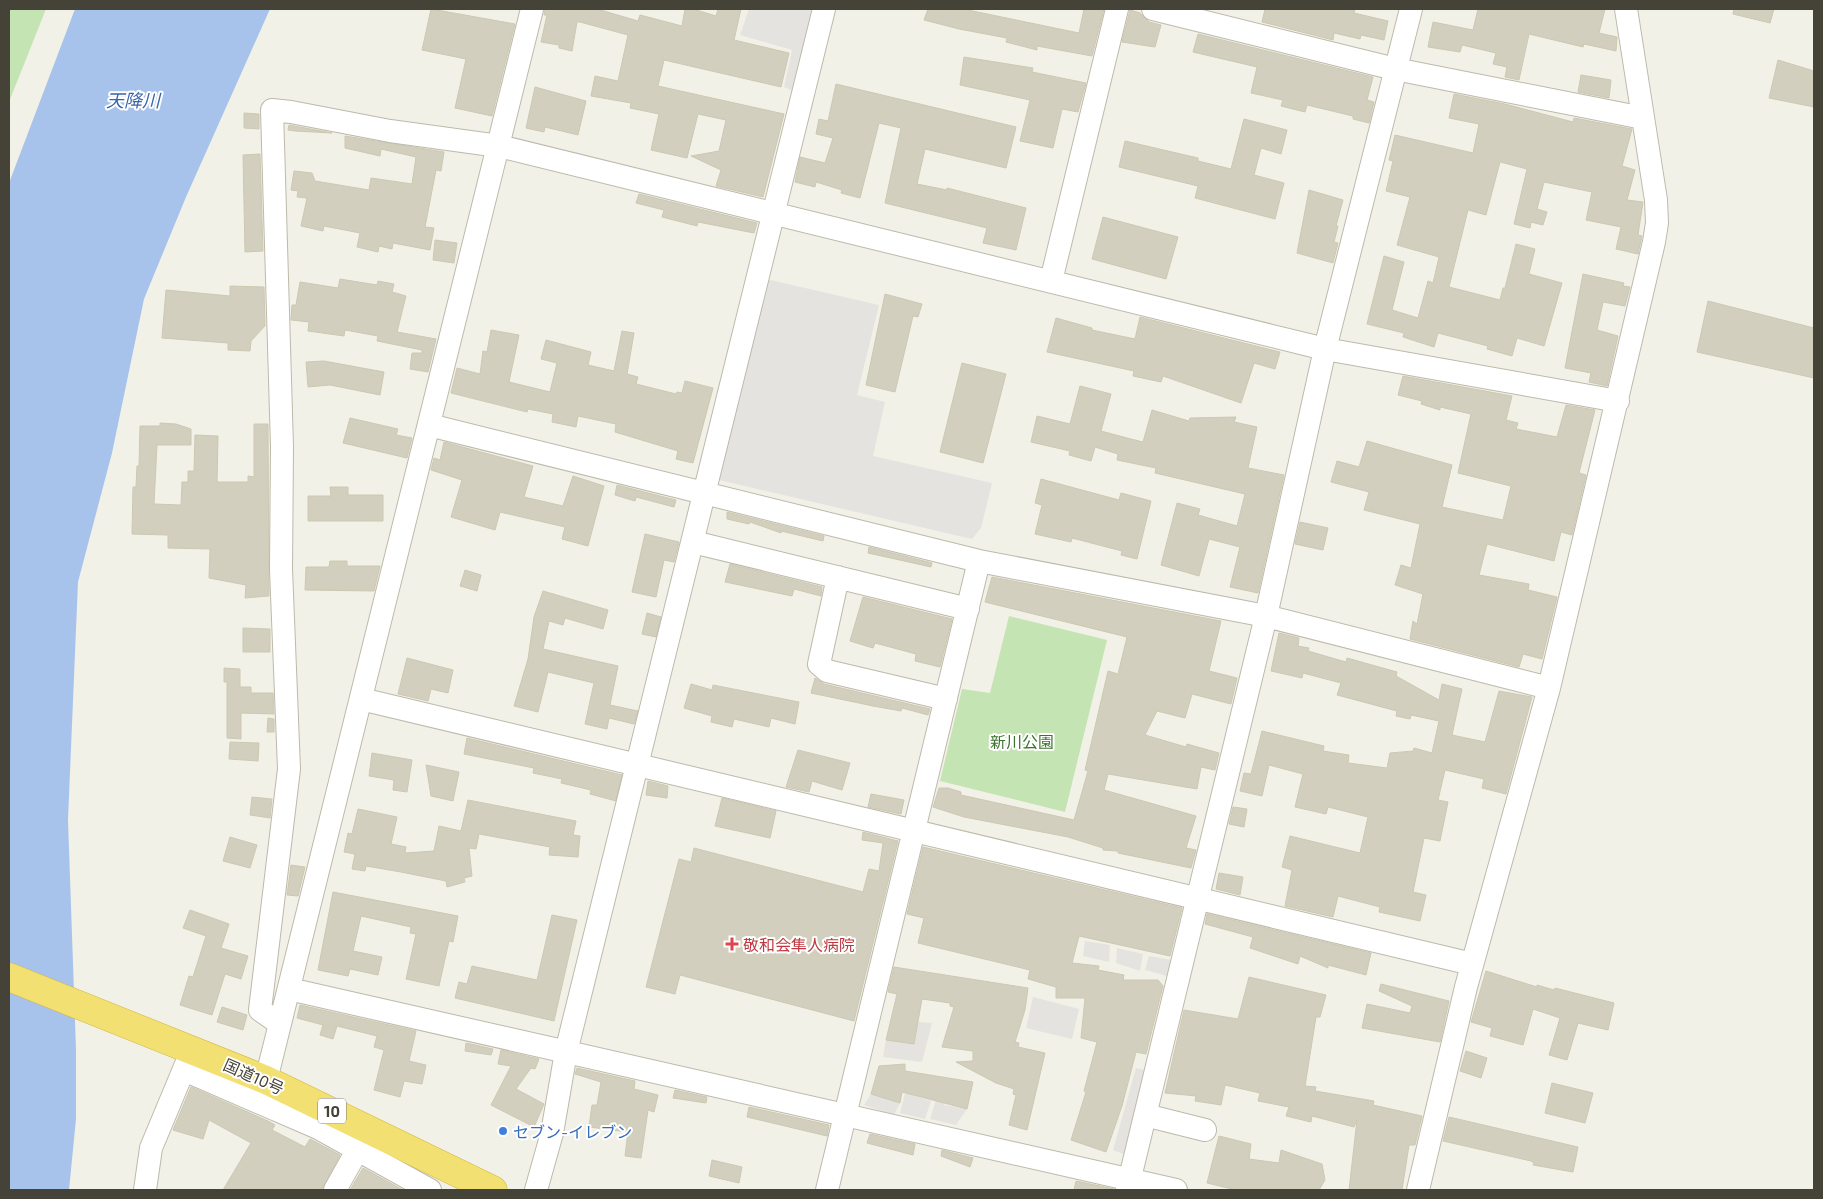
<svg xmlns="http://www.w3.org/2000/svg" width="1823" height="1199" viewBox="0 0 1823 1199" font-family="'Exo 2','Noto Sans JP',sans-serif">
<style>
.green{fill:#c5e4b3}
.parking{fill:#e4e3df}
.water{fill:#a8c3eb}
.building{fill:#d3cfbe;stroke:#cdc8b1}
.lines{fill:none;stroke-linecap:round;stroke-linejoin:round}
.minor-casing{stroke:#bdbaab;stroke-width:24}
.highway-casing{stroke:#d2b742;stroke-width:29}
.minor{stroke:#fff;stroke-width:22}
.highway{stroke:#f3e072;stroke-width:28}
.health-dot{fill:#e0444e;stroke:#fff;stroke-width:2}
.shop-dot{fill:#3f7fe0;stroke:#fff;stroke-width:2}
.labels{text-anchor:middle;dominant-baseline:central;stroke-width:4;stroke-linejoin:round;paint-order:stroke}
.shield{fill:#fff;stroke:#7d7b73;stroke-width:1}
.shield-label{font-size:15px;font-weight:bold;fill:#454237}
.park-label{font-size:16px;fill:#3c732e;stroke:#fff}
.health-label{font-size:16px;fill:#be3a42;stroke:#fff;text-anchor:start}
.street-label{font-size:16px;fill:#454237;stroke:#fff}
.shop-label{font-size:16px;fill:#366cbe;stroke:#fff;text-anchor:start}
.water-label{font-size:18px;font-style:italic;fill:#3865a9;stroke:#fff}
</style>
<rect width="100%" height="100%" fill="#f2f1e7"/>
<path class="green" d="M9 9H46L9 102Z
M1009 616 1107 640 1065 812 940 781 962 689 990 693Z"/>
<path class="parking" d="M749 9H818L797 93 784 87 792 50 740 35Z
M766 279 879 305 857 395 885 402 873 456 992 483 981 528 972 539 719 480Z
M1085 941 1110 945 1109 962 1083 956Z
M1117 948 1143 954 1140 971 1116 963Z
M1149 956 1172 960 1171 977 1145 970Z
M1033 997 1079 1009 1072 1039 1026 1028Z
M918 1022 932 1023 922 1062 883 1057 886 1040 913 1044Z
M1136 1068 1150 1071 1134 1158 1113 1150Z
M905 1093 931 1101 925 1119 900 1113Z
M938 1093 946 1095 944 1105 967 1109 956 1125 930 1119Z
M871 1094 900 1103 894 1115 864 1105Z"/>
<path class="water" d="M75 9H270L186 197 144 299 112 453 78 582 68 820 76 1049V1119L69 1190H9V183Z"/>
<path class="building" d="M431 9 515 24 492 116 455 108 466 59 422 50Z
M545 9H597L638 21 640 15 682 26 685 9H693L716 16 718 9H741L734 40 789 53 781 87 664 60 658 86 784 114 763 197 716 186 721 170 691 156 719 151 726 120 698 114 687 158 651 150 659 114 630 108 631 103 591 96 595 76 618 81 628 35 580 22H577L572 51 559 48V45L541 42 547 15H544Z
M928 9H963L1079 33 1084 9H1104L1092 56 1037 46V50L1006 42 1007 38 959 29 924 20Z
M1265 9H1355L1354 13 1388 21 1384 40 1361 35 1360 39 1334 33 1333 40 1262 22Z
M1478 9H1605L1599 33 1617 37 1616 51 1584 44 1583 47 1529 34 1519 80 1505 77 1507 67 1493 64 1496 53 1462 45 1460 52 1428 47 1433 22 1473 30Z
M1734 9H1774L1770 23 1733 14Z
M1130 10 1140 13 1149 22 1161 25 1155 47 1122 42Z
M1198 34 1373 77 1367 100 1374 102 1369 123 1353 119V116L1307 105 1305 112 1281 106 1283 100 1251 93 1257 67 1193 52Z
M964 57 1033 68 1032 72 1086 83 1078 112 1062 109 1053 148 1020 141 1030 100 960 85Z
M1778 60 1814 71V107L1769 98Z
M1581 75 1611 80 1609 98 1578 92Z
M836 84 1016 127 1006 168 925 149 917 184 947 190V188L1026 208 1016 250 983 243 987 228 885 203 901 128 879 123 860 198 841 193 842 190 816 182 815 187 795 182 800 157 825 163 833 138 816 134 819 119 828 121Z
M535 87 586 101 578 135 545 127 544 132 526 128Z
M1454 94 1505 104 1573 122 1574 118 1632 129 1622 166 1635 170 1627 200 1643 202 1638 235 1642 236 1638 254 1616 249 1621 227 1586 220 1592 192 1544 182 1537 209 1547 212 1543 225 1531 222 1530 228 1514 224 1527 169 1500 162 1486 215 1468 210 1449 287 1500 300 1503 288H1505L1516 244 1535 249 1529 274 1562 283 1544 346 1517 338 1512 356 1487 349 1488 346 1438 333 1434 347 1403 337 1404 333 1367 324 1384 256 1404 262 1392 310 1418 318 1428 281 1433 283 1439 257 1397 245 1410 197 1386 191 1393 161 1389 160 1395 135 1473 153 1479 124 1449 118Z
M244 113 259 114V129L244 128Z
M1244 119 1287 130 1281 154 1261 148 1254 175 1284 183 1275 219 1195 198 1198 186 1119 167 1125 141 1198 158V161L1231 169Z
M289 125 332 133 295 131 288 130Z
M345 136 444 152 441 171 436 170 425 227 434 228 430 250 393 243 392 249 379 246 378 252 357 247 360 233 324 226 323 231 301 226 307 198 297 197 298 191 291 190 294 171 312 173 315 181 369 190 371 178 412 184 416 157 381 149 380 156 345 148Z
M260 154 263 251 245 252 243 155Z
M1309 190 1343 200 1336 226H1338L1334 242 1338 243 1333 263 1297 253Z
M639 194 757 223 754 233 698 222 697 226 662 217 664 210 636 203Z
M1103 217 1178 237 1166 279 1092 259Z
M435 240 457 243 454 263 433 260Z
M1583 274 1624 283 1623 286 1630 287 1625 306 1603 302 1597 330 1618 336 1607 386 1589 382 1591 373 1565 368Z
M340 279 377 285 378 281 394 284 392 292 406 296 397 332 436 339 428 372 410 369 412 353H422V350L377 341 378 336 345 330 344 336 308 331 309 322 291 320 292 305H296L300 282 338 288Z
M230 286 264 287 265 326 251 341 250 351 228 350V343L162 338 166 290 230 296Z
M885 294 922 304 918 317 913 316 895 392 866 385Z
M1708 301 1814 328V378L1697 352Z
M1140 317 1280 352 1275 369 1254 363 1241 403 1163 376 1161 382 1133 376 1134 371 1047 352 1056 318 1092 328V330L1135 339Z
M491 330 519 335 509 382 550 392 557 363 541 359 546 340 591 352 588 365 614 371 622 331 634 333 627 374 638 377 636 384 676 394 677 392 682 393 685 381 713 388 693 463 676 459 678 451 615 432 616 424 578 416 576 427 552 422 553 414 528 409 527 412 451 393 457 368 480 374 483 351 487 352Z
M324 361 384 372 380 395 330 385 308 387 306 362Z
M962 363 1006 374 983 463 940 452Z
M1403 376 1512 396 1506 420 1518 423 1516 429 1557 437 1566 405 1595 410 1579 473 1586 475 1572 535 1561 532 1554 561 1487 544 1479 575 1529 584 1528 590 1557 597 1542 659 1523 654 1519 667 1410 639 1413 621 1417 624 1423 594 1395 585 1401 565 1411 568 1420 524 1364 510 1369 492 1331 482 1337 461 1359 467 1367 441 1452 465 1442 507 1503 520 1511 486 1458 473 1471 414 1440 407V410L1421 404 1422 401 1398 395Z
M1080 386 1111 394 1101 431 1127 438 1143 442 1152 410 1189 421 1190 418 1236 417 1234 422 1257 427 1248 468 1284 475 1258 593 1230 587 1240 547 1209 539 1199 576 1161 565 1177 503 1200 509 1198 515 1237 526 1245 494 1155 473 1156 468 1117 460 1118 454 1095 447 1091 461 1069 455 1070 451 1031 442 1037 416 1070 424Z
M350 418 398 429 396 435 412 438 407 458 343 443Z
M160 423 176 424 191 429V445H157L154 504 181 505 182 482H188V471H194L195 435 218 436 217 482H248V476L254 477V424H268L269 596 245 598 246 585 209 578 210 549 168 548V535L132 534 133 487H136L137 466H139L140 426H160Z
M444 442 533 466 524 497 563 506 573 476 604 486 588 546 562 539 565 527 500 512 495 530 451 517 462 480 431 470 434 458 440 460Z
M1041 479 1119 500 1121 493 1151 501 1137 559 1121 555 1122 551 1072 538 1071 542 1035 534 1042 505 1035 503Z
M617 485 676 500 674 507 636 497 635 501 615 495Z
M330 487H348V495H383V521H308V496H331Z
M727 512 824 536 823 541 781 531V533L750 522 749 524 727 519Z
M1300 522 1328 528 1323 550 1295 544Z
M645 534 679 542 674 562 664 560 656 597 632 592Z
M869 547 932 563 931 567 868 553Z
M330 561H347V566H380L374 591 305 590 306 567H329Z
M730 564 822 587 821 596 794 589 792 596 725 582Z
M465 570 481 575 477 591 460 586Z
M992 577 1221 621 1209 671 1237 678 1231 704 1192 694 1185 718 1157 711 1145 735 1186 747 1187 744 1219 753 1215 770 1201 767 1197 789 1108 774 1104 790 1196 816 1186 848 1196 850 1191 868 1118 853V851L1103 850V848L1068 837 964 817 933 807 939 788H948L961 792V795L1074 820 1088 771 1085 770 1108 671 1118 674 1127 637 985 602Z
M543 591 608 610 603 629 565 618 563 625 549 621 543 649 618 666 610 705 638 711 634 724 609 718 607 729 585 724 594 683 548 672 538 712 514 706 528 659 534 617Z
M863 597 952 619 940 667 915 661 916 654 875 643 873 648 850 641Z
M647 613 661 617 656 637 642 634Z
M243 628 270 629V652H243Z
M1279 633 1299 638 1298 646 1309 648 1308 651 1346 662 1347 658 1397 672 1396 676 1439 700 1442 684 1462 689 1452 735 1485 742 1499 691 1532 697 1506 794 1482 788 1484 779 1445 770 1438 800 1448 802 1440 841 1424 838 1413 892 1426 895 1420 921 1379 912 1380 907 1338 896 1333 917 1285 906 1292 870 1282 867 1290 836 1360 853 1368 817 1328 807 1326 814 1295 807 1303 774 1269 765 1262 796 1240 791 1244 773 1251 774 1262 731 1324 746 1323 751 1349 755 1348 763 1387 768 1390 753 1413 751 1414 748 1432 753 1439 721 1411 715 1410 719 1396 716 1397 711 1337 695 1341 683 1303 673 1302 678 1271 671Z
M407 658 453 670 448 693 431 689 428 701 398 694Z
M224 668 240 669V687H251V693H273L274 714 241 713V739L227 738V682H224Z
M815 678 824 684 930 709 928 715 902 708 901 711 873 706 811 693Z
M691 684 712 690 713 685 799 702 795 724 771 718 769 727 734 719 732 727 711 722 712 716 684 708Z
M268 718 274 719V732H267Z
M467 738 622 775 616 801 590 794 591 790 561 783 562 779 533 773 534 768 464 754Z
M230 742 259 743 258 761 229 759Z
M798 750 850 763 842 790 812 781 809 792 786 787Z
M372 753 412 760 407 792 393 790 394 780 369 776Z
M426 765 459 772 453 801 431 796Z
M648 781 668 786 667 798 646 795Z
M871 794 904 800 901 814 868 807Z
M252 797 272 799 270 818 250 815Z
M722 798 776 811 770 838 715 826Z
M468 800 576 821 573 835 580 836 578 857 549 855 550 847 479 834 476 849 469 848 472 876 464 878 465 882 447 887 446 881 401 872 366 866 365 871 352 869 355 854 344 852 348 833 352 834 358 809 397 817 391 844 406 847 405 853 434 851 439 826 461 831Z
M1233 807 1247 809 1244 827 1229 824Z
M863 832 898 841 854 1021 680 975 675 994 646 987 679 859 691 862 694 848 863 892 869 869 879 871 883 843 862 840Z
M230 837 257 845 250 868 223 861Z
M923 847 1182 908 1170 956 1079 936 1072 963 1099 966 1098 970 1124 975 1123 980H1158L1163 986 1146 1054 1136 1052 1122 1106 1106 1152 1071 1140 1086 1092 1084 1091 1097 1042 1081 1038 1085 998H1056V987L1028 979 1030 970 918 943 924 918 907 914Z
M291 865 305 867 298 896 287 895Z
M1219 873 1243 877 1240 895 1216 889Z
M333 892 458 916 453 942 449 941 439 986 406 979 416 934 410 933 411 927 361 916 353 951 382 957 378 975 350 969 348 976 318 970Z
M190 910 229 924 221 948 248 956 241 979 225 974 212 1015 180 1005 189 976 193 977 206 936 183 928Z
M1207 914 1371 953 1366 975 1328 965V968L1300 956 1298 964 1250 948 1253 937 1205 924Z
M552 915 577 920 554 1021 455 998 459 982 467 984 472 966 537 980Z
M894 967 1028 988 1025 1010 1015 1042 1019 1043 1018 1047 1045 1053 1027 1130 1009 1125 1016 1095 1013 1094 1014 1089 996 1083 956 1062 973 1061V1051L942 1047 954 1007 950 1006V1003L922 999 914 1044 886 1040 897 994 888 992Z
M1486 971 1537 987V985L1554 990 1555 988 1614 1003 1608 1030 1578 1023 1567 1060 1549 1055 1560 1018 1533 1009 1523 1045 1490 1036 1492 1028 1471 1022Z
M1249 977 1326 995 1320 1017H1316L1305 1086 1316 1087 1315 1091 1374 1101 1373 1105 1422 1116 1415 1145H1409L1402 1190H1349L1357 1120 1354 1127 1312 1116 1311 1122 1286 1116 1289 1107 1258 1101 1260 1093 1225 1085 1221 1105 1195 1101 1196 1096 1165 1093 1184 1010 1238 1019Z
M1381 984 1449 1001 1440 1042 1362 1028 1367 1004 1410 1013 1412 1006 1379 991Z
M300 1005 416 1031 409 1061 426 1065 422 1084 404 1081 400 1097 374 1090 384 1050 374 1047 377 1036 337 1026 333 1039 320 1035 323 1025 297 1018Z
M222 1007 247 1015 243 1030 217 1022Z
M466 1043 493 1049 491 1055 465 1051Z
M501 1050 539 1059 535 1069 531 1068 516 1089 544 1104 534 1127 491 1105 511 1066 498 1064Z
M1466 1051 1487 1058 1481 1078 1460 1071Z
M905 1064V1071L973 1082 967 1109 902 1092 900 1103 871 1094 879 1066Z
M577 1068 635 1081 634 1089 658 1095 654 1112 648 1110 641 1158 625 1156 628 1132 589 1127 592 1105H597L601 1082 575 1074Z
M1552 1083 1593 1093 1585 1123 1545 1113Z
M191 1087 268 1121 275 1125 272 1130 305 1147 310 1139 340 1155 322 1190H223L251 1143 209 1120 203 1139 173 1130Z
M675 1090 707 1097 706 1103 673 1098Z
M749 1107 829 1125 827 1136 747 1117Z
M1449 1117 1578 1147 1573 1172 1533 1165 1534 1163 1531 1161 1443 1141Z
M870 1134 915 1144 913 1155 867 1143Z
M1219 1136 1251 1144 1249 1159 1279 1163 1281 1150 1322 1164 1325 1180 1319 1190H1236L1207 1183Z
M942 1150 973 1158 970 1167 941 1156Z
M712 1160 742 1167 739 1183 709 1176Z
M363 1168 403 1190H350Z
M1076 1181 1114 1189V1190H1074Z"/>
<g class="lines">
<g class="minor-casing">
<path id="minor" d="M1153 9 1395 69 1643 118
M1051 281 1117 9
M429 425 979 561 1266 616 1549 688
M693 542 968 609
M838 577 819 664 827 671 946 699
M361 699 1472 964
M289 989 1176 1190
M280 1024 260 1010 289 769 281 569 282 447 272 110 291 112 390 131 499 146 1325 349 1618 401
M184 1070 318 1128 430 1190
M266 1080 532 9
M1145 1115 1205 1130
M145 1190 151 1148 189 1057
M335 1190 358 1149
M536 1190 552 1133 566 1052C655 705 735 356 824 9
M827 1190 979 561
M1127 1190 1266 616 1325 349 1411 9
M1418 1190 1466 987 1549 688 1654 242 1657 223 1656 200 1626 9"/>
</g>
<g class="highway-casing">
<path id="highway" d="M9 977 266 1080 493 1190"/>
</g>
<use href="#minor" class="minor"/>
<use href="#highway" class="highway"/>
</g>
<path class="health-dot" d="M729.5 936.5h5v5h5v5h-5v5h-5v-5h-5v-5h5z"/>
<circle class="shop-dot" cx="503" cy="1131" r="5"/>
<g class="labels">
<rect class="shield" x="318" y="1098.5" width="28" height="25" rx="4"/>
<g class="shield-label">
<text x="332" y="1111">10</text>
</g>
<g class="park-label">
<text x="1022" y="741">新川公園</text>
</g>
<g class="health-label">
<text x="743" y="944">敬和会隼人病院</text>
</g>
<g class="street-label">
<text transform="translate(254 1076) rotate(24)">国道10号</text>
</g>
<g class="shop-label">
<text x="513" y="1131">セブン-イレブン</text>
</g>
<g class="water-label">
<text x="133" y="100">天降川</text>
</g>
</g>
<rect width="1823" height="1199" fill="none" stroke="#454237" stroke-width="20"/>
</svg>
